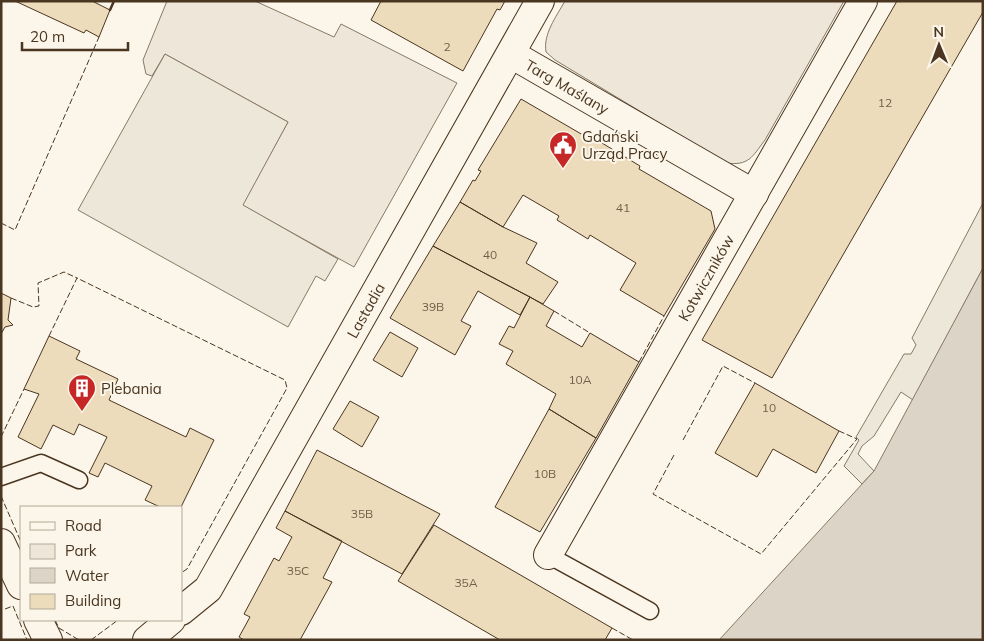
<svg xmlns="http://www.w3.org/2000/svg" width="984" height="641" viewBox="0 0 984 641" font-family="Mulish,sans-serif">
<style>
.green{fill:#ede6d9;stroke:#887966}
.parking{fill:#ede7d9;stroke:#887966}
.water{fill:#dcd4c6;stroke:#887966}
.building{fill:#ecdcbc;stroke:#4a3520}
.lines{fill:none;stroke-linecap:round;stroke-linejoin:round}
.lane-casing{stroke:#4a3520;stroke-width:19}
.street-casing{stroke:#4a3520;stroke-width:30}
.lane{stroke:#fbf6e9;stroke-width:16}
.street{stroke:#fbf6e9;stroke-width:28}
.fence{stroke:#4a3520;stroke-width:1;stroke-dasharray:6 2.5;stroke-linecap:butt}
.wall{stroke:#4a3520;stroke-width:2.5}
.labels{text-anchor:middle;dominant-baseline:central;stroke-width:4;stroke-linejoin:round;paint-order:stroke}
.number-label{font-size:12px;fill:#725f47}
.street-label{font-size:15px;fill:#4a3520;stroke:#fbf6e9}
.poi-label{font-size:15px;fill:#4a3520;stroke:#fbf6e9;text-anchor:start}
</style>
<rect width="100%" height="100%" fill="#fbf6e9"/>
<path class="green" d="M167 1H255L334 37 341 24 457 83 354 267 242 205 288 122 165 54 152 76 146 74 143 60Z
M565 1H844L765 140C752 157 749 166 726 163L555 60 546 52C543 34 556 17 565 1Z"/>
<path class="parking" d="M165 54 288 122 243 205 338 259 325 281 316 276 288 327 78 210Z
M983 203V268L913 400 901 392 874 436 862 446 858 454 874 471 862 484 844 466 859 440 856 437 904 354H911L916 345 912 338Z"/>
<path class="water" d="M983 268V640H719L874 471Z"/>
<path class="building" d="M15 1H92L110 10 99 37 86 30 84 33Z
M381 1H505L500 10 497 9 463 71 371 20Z
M897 1H983V12L772 378 702 340Z
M521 99 595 142 597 140 640 166 639 169 711 211 715 229 664 316 620 290 636 263 590 235 588 239 557 220 559 216 523 195 503 227 460 202 473 180 475 181 481 171 478 170Z
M460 202 503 227 537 243 526 263 558 282 543 304 433 246Z
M433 246 530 297 520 315 478 291 461 321 471 326 455 355 390 318Z
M1 293 11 298 8 320 13 325 5 327 1 334Z
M530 297 554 311 546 326 582 347 590 333 639 362 596 438 549 409 556 394 506 364 513 351 499 344 509 326 514 328Z
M390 332 418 348 402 377 373 360Z
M49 336 80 351 76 359 118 379 109 400 186 437 190 428 214 440 181 507H160L145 500 152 486 105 463 98 477 89 473 107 437 79 424 74 435 53 425 41 449 18 437 39 394 24 389Z
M755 383 839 431 816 473 773 449 757 477 715 453Z
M350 401 379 417 362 447 333 429Z
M549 409 596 438 540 532 495 507Z
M317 450 440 514 402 574 285 511Z
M285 511 342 541 323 578 332 582 300 640H244L239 637 250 617 244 614 274 558 279 561 292 537 276 528Z
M434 525 612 628 605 640H500L398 581Z"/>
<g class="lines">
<g class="lane-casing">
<path id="lane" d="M1 477 41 463 79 480
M548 555 650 611"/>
</g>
<g class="street-casing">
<g id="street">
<path id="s1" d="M511 54 754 194"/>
<path d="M1 543 21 585"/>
<path id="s2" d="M548 555 863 1"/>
<path id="s3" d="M181 611 208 589 540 1"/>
<path d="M38 620 48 640"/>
<path d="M147 640 171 620"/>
</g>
</g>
<use href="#lane" class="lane"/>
<use href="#street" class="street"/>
<path class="fence" d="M1 223 15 230 99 37
M11 298 33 307 39 306 38 283 64 272 77 278
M554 311 590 333
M49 336 77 278 285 380 287 388 187 569 181 573
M639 362 664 316
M1 437 24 389
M683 440 723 366 755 383
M674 455 653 494 761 554 857 439 839 431
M1 496 21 542
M5 609 13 606 27 640
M55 620 59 628 79 640
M612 628 633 640
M91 640 118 620"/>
<path class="wall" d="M110 10 114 1"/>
</g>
<defs>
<g id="civic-pin" transform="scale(1.4375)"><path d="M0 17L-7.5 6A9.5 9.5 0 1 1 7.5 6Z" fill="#c62828" stroke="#fbf6e9"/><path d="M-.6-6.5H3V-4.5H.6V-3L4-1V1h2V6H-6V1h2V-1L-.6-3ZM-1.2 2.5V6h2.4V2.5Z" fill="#fff"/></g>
<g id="building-pin" transform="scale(1.4375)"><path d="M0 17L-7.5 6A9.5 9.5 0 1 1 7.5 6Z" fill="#c62828" stroke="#fbf6e9"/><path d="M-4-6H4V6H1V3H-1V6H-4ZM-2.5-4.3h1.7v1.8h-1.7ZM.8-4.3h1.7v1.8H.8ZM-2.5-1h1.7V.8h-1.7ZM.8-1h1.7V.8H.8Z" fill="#fff"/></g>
</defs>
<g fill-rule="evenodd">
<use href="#civic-pin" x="563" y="145"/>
<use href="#building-pin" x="82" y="388"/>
</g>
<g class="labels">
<g class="number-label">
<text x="447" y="46">2</text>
<text x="885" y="102">12</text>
<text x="623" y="207">41</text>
<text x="490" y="254">40</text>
<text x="433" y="306">39B</text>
<text x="580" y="379">10A</text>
<text x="769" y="407">10</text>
<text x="545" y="473">10B</text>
<text x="362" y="513">35B</text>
<text x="298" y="570">35C</text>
<text x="466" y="582">35A</text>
</g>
<g class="street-label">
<text stroke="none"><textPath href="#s1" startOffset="65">Targ Maślany</textPath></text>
<text stroke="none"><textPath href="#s2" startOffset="319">Kotwiczników</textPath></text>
<text stroke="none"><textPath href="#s3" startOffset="355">Lastadia</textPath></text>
</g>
<g class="poi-label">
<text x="582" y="136">Gdański<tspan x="582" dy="17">Urząd Pracy</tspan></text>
<text x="101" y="388">Plebania</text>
</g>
</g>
<rect width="984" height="641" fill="none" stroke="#4a3520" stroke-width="5"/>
<rect x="20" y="506" width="162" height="115" fill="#fbf6e9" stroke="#b4a999"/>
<rect x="30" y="522" width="25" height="8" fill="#fbf6e9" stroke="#b4a999"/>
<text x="65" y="531" font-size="15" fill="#4a3520">Road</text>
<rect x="30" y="544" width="25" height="15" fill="#ede6d9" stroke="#b4a999"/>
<text x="65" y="556" font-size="15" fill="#4a3520">Park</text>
<rect x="30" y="568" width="25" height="15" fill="#dcd4c6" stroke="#b4a999"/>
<text x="65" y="581" font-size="15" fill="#4a3520">Water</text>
<rect x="30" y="594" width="25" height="15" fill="#ecdcbc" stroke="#b4a999"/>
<text x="65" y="606" font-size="15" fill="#4a3520">Building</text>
<g transform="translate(939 45) rotate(359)" stroke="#fbf6e9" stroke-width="4" paint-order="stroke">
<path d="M0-4L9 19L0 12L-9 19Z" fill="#4a3520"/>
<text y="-8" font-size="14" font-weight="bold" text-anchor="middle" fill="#4a3520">N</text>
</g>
<path d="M22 42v8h106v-8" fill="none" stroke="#4a3520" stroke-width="2.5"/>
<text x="30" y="42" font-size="15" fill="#4a3520" stroke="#fbf6e9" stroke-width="4" paint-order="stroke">20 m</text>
</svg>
